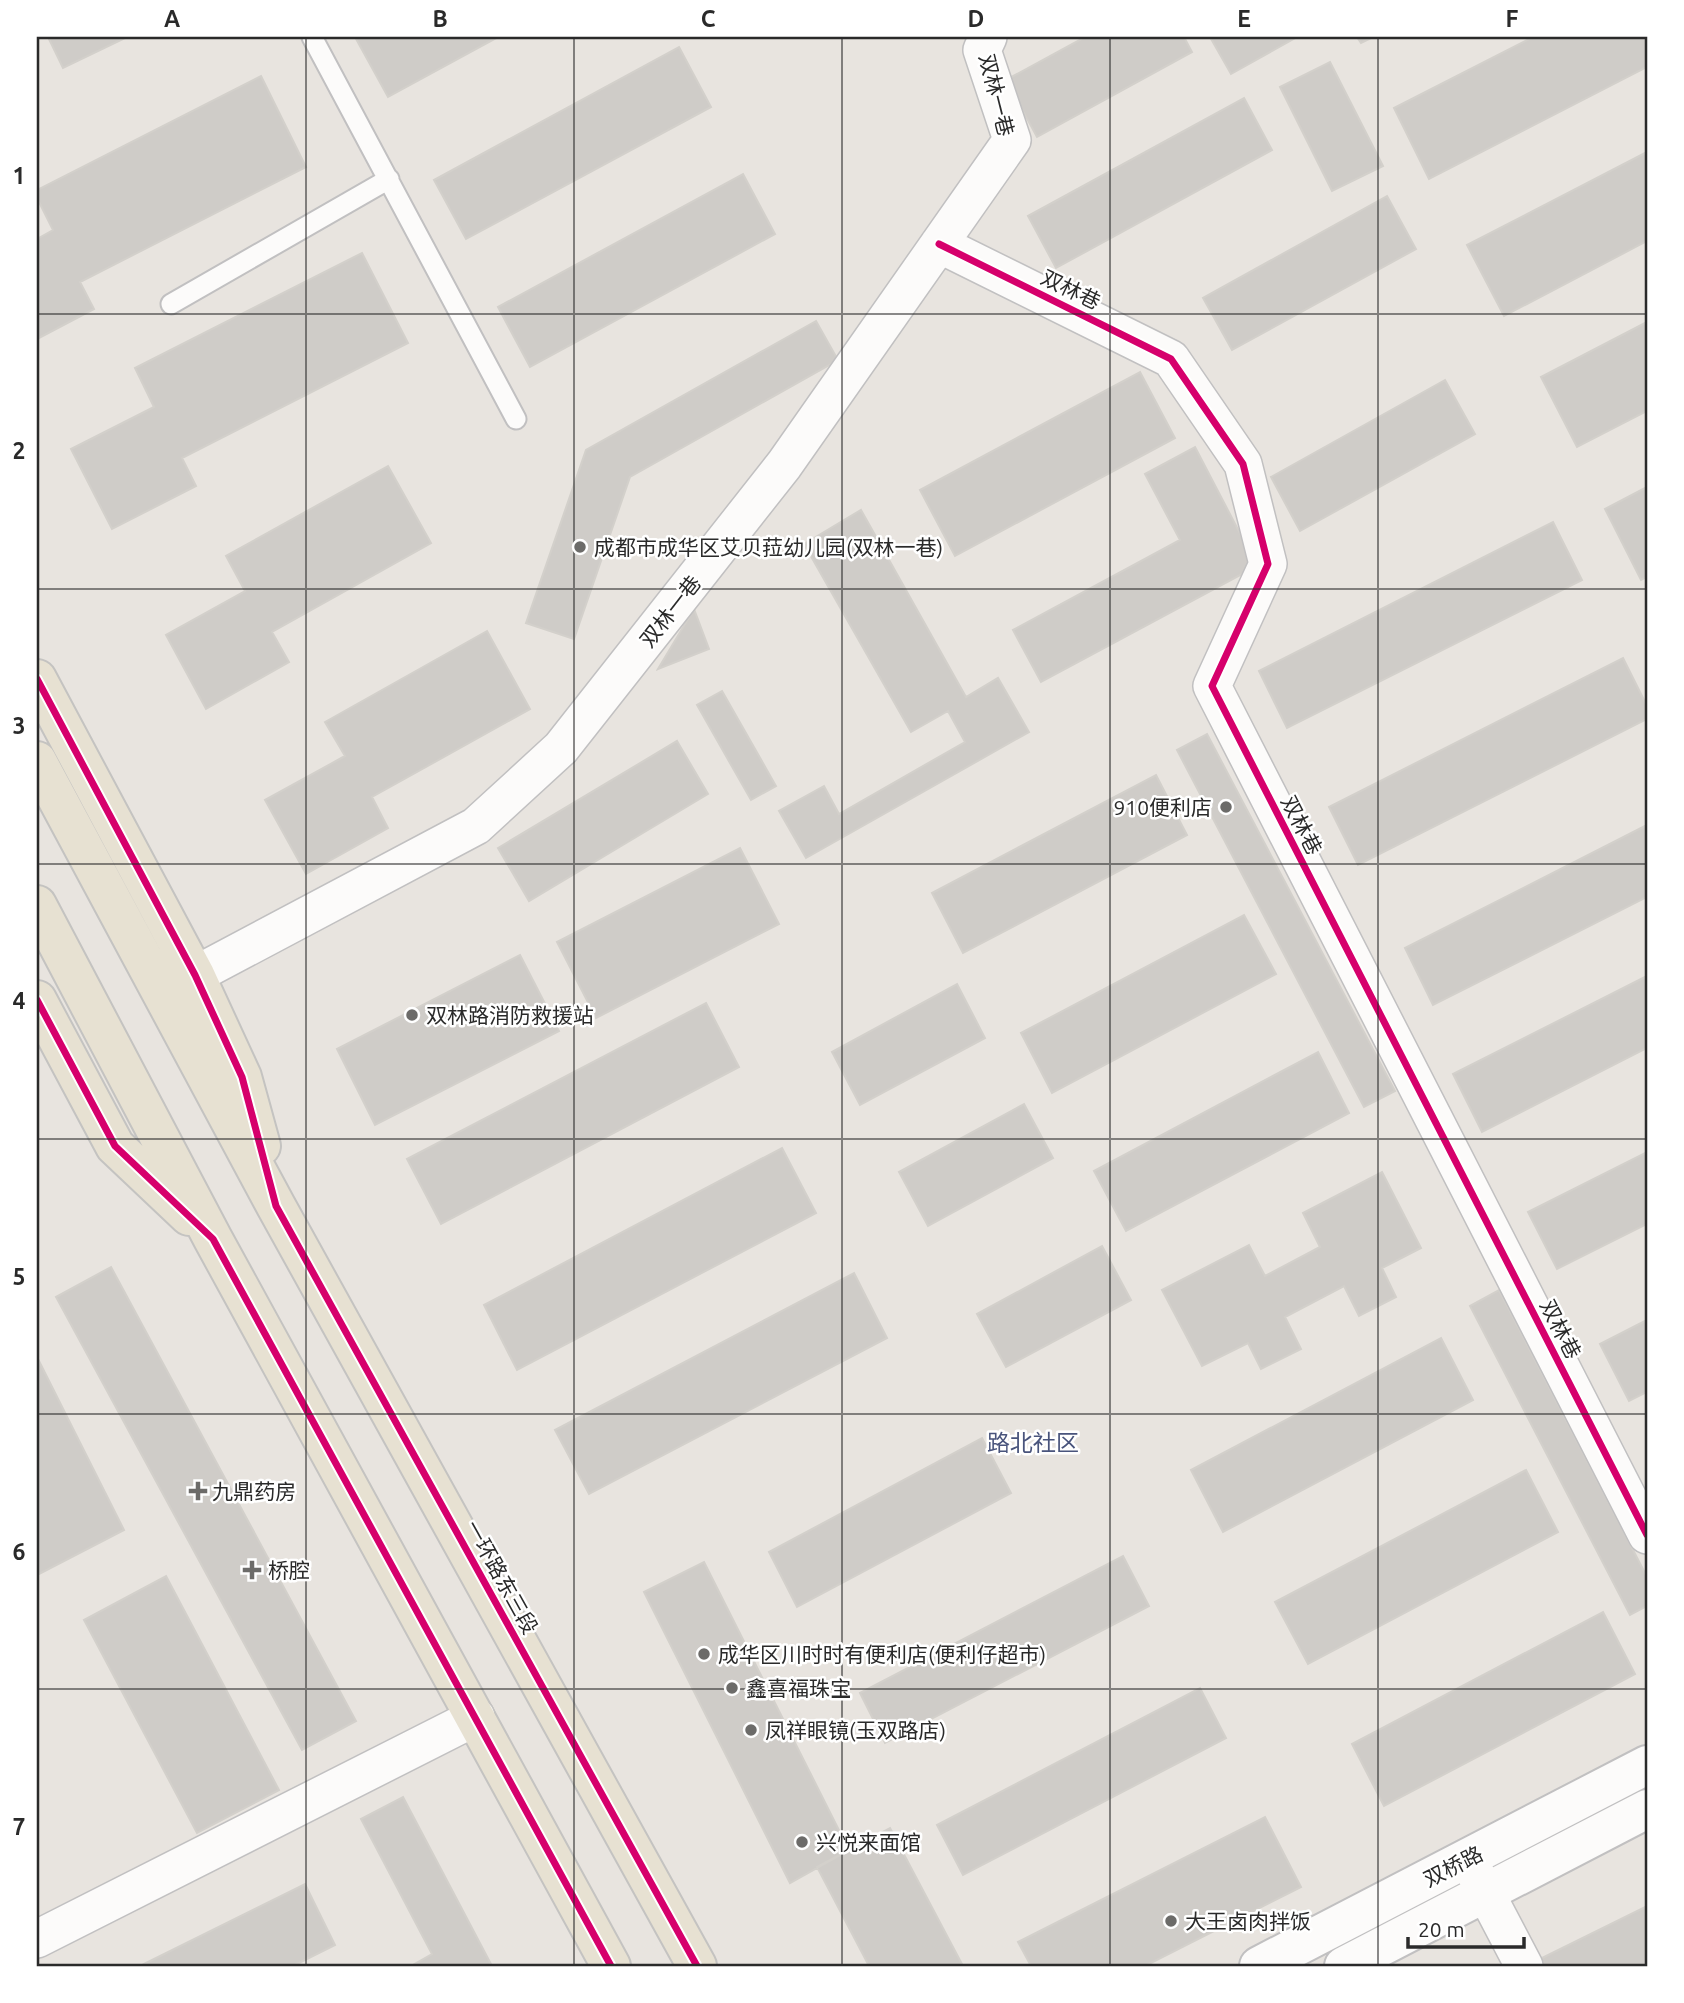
<svg xmlns="http://www.w3.org/2000/svg" width="1684" height="2003" viewBox="0 0 1684 2003" font-family="Ubuntu,'Noto Sans SC',sans-serif">
<style>
.building{fill:#cfccc8;stroke:#d3d0cb;stroke-width:2}
.lines{fill:none;stroke-linecap:round;stroke-linejoin:round}
.lane-casing{stroke:#c1c0c1;stroke-width:23}
.street-casing{stroke:#c1c0c1;stroke-width:40}
.secondary-casing{stroke:#c1c0c1;stroke-width:42}
.primary-casing{stroke:#c4c3c1;stroke-width:42}
.lane{stroke:#fcfbfa;stroke-width:19}
.street{stroke:#fcfbfa;stroke-width:37}
.secondary{stroke:#fcfbfa;stroke-width:38}
.primary{stroke:#e7e1d2;stroke-width:38}
.cycleway-casing{stroke:#fff;stroke-width:11}
.cycleway{stroke:#d6006c;stroke-width:7}
.grid{fill:none;stroke:#2a2a2a;stroke-width:2;stroke-opacity:0.55}
.poi-dot{fill:#6c6b69;stroke:#fff;stroke-width:2.5}
.labels{text-anchor:middle;dominant-baseline:central;stroke-width:5;stroke-linejoin:round;paint-order:stroke}
.street-label{font-size:21px;fill:#2a2a2a;stroke:#fff}
.poi-label{font-size:21px;fill:#2a2a2a;stroke:#fff;text-anchor:start}
.neighbourhood-label{font-size:23px;fill:#49547c;stroke:#fff}
.neatline{fill:none;stroke:#2a2a2a;stroke-width:2.5}
.grid-label{font-size:23px;text-anchor:middle;font-weight:bold;fill:#2a2a2a}
</style>
<rect width="100%" height="100%" fill="#e8e4df"/>
<path class="building" d="M48 37H127L63 68Z
M355 37H498L388 97Z
M1085 37H1184L1192 52 1037 137 1006 80Z
M1210 37H1297L1231 74Z
M1357 37H1373L1361 43Z
M1533 37H1647V67L1429 179 1394 108Z
M679 47 711 107 466 239 434 180Z
M1330 62 1383 166 1332 191 1280 87Z
M261 76 306 167 80 282 94 309 37 339V239L53 230 37 198V190Z
M1244 98 1272 150 1056 268 1028 216Z
M1647 152V241L1504 316 1467 245Z
M743 174 775 234 530 367 498 307Z
M1387 196 1416 249 1232 350 1203 298Z
M362 253 408 343 182 458 196 486 112 529 71 449 154 407 135 368Z
M816 321 838 360 630 477 574 639 526 623 586 450Z
M1647 322V411L1577 447 1541 377Z
M1140 372 1175 438 955 556 920 490Z
M1445 380 1475 434 1300 531 1271 477Z
M1195 447 1257 566 1041 682 1013 630 1180 540 1145 474Z
M388 466 431 543 272 632 289 662 206 709 166 635 245 591 226 556Z
M1647 487V577L1641 580 1605 509Z
M861 510 966 697 998 678 1029 732 806 858 779 811 824 786 839 814 965 742 948 711 911 732 804 544Z
M1553 522 1582 580 1287 728 1259 671Z
M694 609 709 649 658 669Z
M487 631 530 709 372 797 388 828 306 874 265 800 345 756 325 722Z
M1623 658 1647 706V719L1358 865 1329 807Z
M722 691 776 786 751 800 697 705Z
M1207 734 1395 1091 1364 1107 1177 750Z
M677 741 708 794 529 901 498 848Z
M1156 775 1187 835 963 953 932 893Z
M1647 825V897L1433 1005 1405 948Z
M740 848 779 924 596 1018 557 942Z
M1244 915 1276 974 1052 1093 1021 1033Z
M520 955 559 1031 375 1125 337 1049Z
M1647 976V1048L1482 1132 1453 1074Z
M957 984 985 1038 860 1105 832 1052Z
M706 1003 739 1067 441 1224 407 1159Z
M1318 1052 1349 1113 1126 1231 1094 1171Z
M1024 1104 1053 1158 928 1226 899 1172Z
M782 1148 816 1213 517 1370 484 1305Z
M1647 1152V1224L1557 1269 1528 1212Z
M1382 1172 1421 1248 1382 1268 1396 1297 1359 1316 1344 1286 1285 1317 1301 1349 1261 1369 1248 1343 1202 1366 1162 1290 1249 1245 1265 1276 1320 1247 1303 1213Z
M1102 1246 1131 1300 1006 1367 977 1314Z
M111 1267 356 1721 302 1750 56 1297Z
M854 1273 887 1338 589 1494 555 1430Z
M1499 1290 1647 1577V1606L1630 1615 1470 1306Z
M1647 1320V1392L1629 1401 1600 1344Z
M1441 1338 1473 1400 1223 1532 1191 1470Z
M37 1357 124 1530 37 1575Z
M982 1438 1011 1493 797 1607 769 1552Z
M1526 1470 1558 1532 1308 1664 1275 1602Z
M1123 1556 1149 1606 885 1743 860 1693Z
M704 1562 849 1850 790 1883 644 1592Z
M166 1576 279 1790 197 1833 84 1620Z
M1603 1612 1635 1674 1384 1806 1352 1744Z
M1200 1688 1226 1738 963 1875 937 1825Z
M403 1797 492 1966H411L432 1954 361 1819Z
M1265 1817 1301 1887 1145 1966H1031L1018 1942Z
M890 1828 963 1966H869L817 1867Z
M305 1884 335 1945 293 1966H140Z
M1647 1906V1966H1534L1532 1963Z"/>
<g class="lines">
<g class="lane-casing">
<path id="lane" d="M312 37 516 419
M171 304 389 179"/>
</g>
<g class="street-casing">
<path id="street" d="M939 244 1171 359 1243 464 1268 564 1212 686 1647 1535
M195 975 476 826 561 748 784 465 1012 140 982 50 988 37
M1471 1865 1524 1966
M37 1939 476 1717"/>
</g>
<g class="secondary-casing">
<path id="secondary" d="M1259 1966 1647 1765
M1344 1966 1647 1809"/>
</g>
<g class="primary-casing">
<path id="primary" d="M37 679 195 975 242 1077 261 1146
M37 761 276 1206 697 1966
M37 905 213 1239 611 1966
M37 1000 115 1146 189 1216"/>
</g>
<use href="#lane" class="lane"/>
<use href="#street" class="street"/>
<use href="#secondary" class="secondary"/>
<use href="#primary" class="primary"/>
<g class="cycleway-casing">
<path id="cycleway" d="M939 244 1171 359 1243 464 1268 564 1212 686 1647 1535
M37 679 195 975 242 1077 276 1206 697 1966
M37 1000 115 1146 213 1239 611 1966"/>
</g>
<use href="#cycleway" class="cycleway"/>
</g>
<path class="grid" d="M306 37V1966M574 37V1966M842 37V1966M1110 37V1966M1378 37V1966M37 314H1647M37 589H1647M37 864H1647M37 1139H1647M37 1414H1647M37 1689H1647"/>
<g class="poi-dot">
<circle cx="580" cy="547" r="7"/>
<circle cx="1226" cy="807" r="7"/>
<circle cx="412" cy="1015" r="7"/>
<path d="M194.5 1480.5h7v7h7v7h-7v7h-7v-7h-7v-7h7z"/>
<path d="M248.5 1559.5h7v7h7v7h-7v7h-7v-7h-7v-7h7z"/>
<circle cx="704" cy="1654" r="7"/>
<circle cx="732" cy="1688" r="7"/>
<circle cx="751" cy="1730" r="7"/>
<circle cx="802" cy="1842" r="7"/>
<circle cx="1171" cy="1921" r="7"/>
</g>
<g class="labels">
<g class="street-label">
<text transform="translate(997 95) rotate(76)">双林一巷</text>
<text transform="translate(1071 289) rotate(26)">双林巷</text>
<text transform="translate(670 611) rotate(-52)">双林一巷</text>
<text transform="translate(1302 825) rotate(63)">双林巷</text>
<text transform="translate(1561 1329) rotate(63)">双林巷</text>
<text transform="translate(502 1577) rotate(61)">一环路东三段</text>
<text transform="translate(1453 1866) rotate(-27)">双桥路</text>
</g>
<g class="poi-label">
<text x="594" y="547">成都市成华区艾贝菈幼儿园(双林一巷)</text>
<text x="1212" y="807" text-anchor="end">910便利店</text>
<text x="426" y="1015">双林路消防救援站</text>
<text x="212" y="1491">九鼎药房</text>
<text x="268" y="1570">桥腔</text>
<text x="718" y="1654">成华区川时时有便利店(便利仔超市)</text>
<text x="746" y="1688">鑫喜福珠宝</text>
<text x="765" y="1730">凤祥眼镜(玉双路店)</text>
<text x="816" y="1842">兴悦来面馆</text>
<text x="1185" y="1921">大王卤肉拌饭</text>
</g>
<g class="neighbourhood-label">
<text x="1033" y="1442">路北社区</text>
</g>
</g>
<rect width="1684" height="2003" fill="none" stroke="#ffffff" stroke-width="77"/>
<path d="M1408 1937v10h116v-10" fill="none" stroke="#2a2a2a" stroke-width="3.5"/>
<text x="1418" y="1937" font-size="21" fill="#2a2a2a" stroke="#ffffff" stroke-width="5" paint-order="stroke">20 m</text>
<rect x="38" y="38" width="1608" height="1927" class="neatline"/>
<g class="grid-label">
<text x="172" y="27">A</text>
<text x="440" y="27">B</text>
<text x="708" y="27">C</text>
<text x="976" y="27">D</text>
<text x="1244" y="27">E</text>
<text x="1512" y="27">F</text>
<text x="19" y="184">1</text>
<text x="19" y="459">2</text>
<text x="19" y="734">3</text>
<text x="19" y="1009">4</text>
<text x="19" y="1285">5</text>
<text x="19" y="1560">6</text>
<text x="19" y="1835">7</text>
</g>
</svg>
